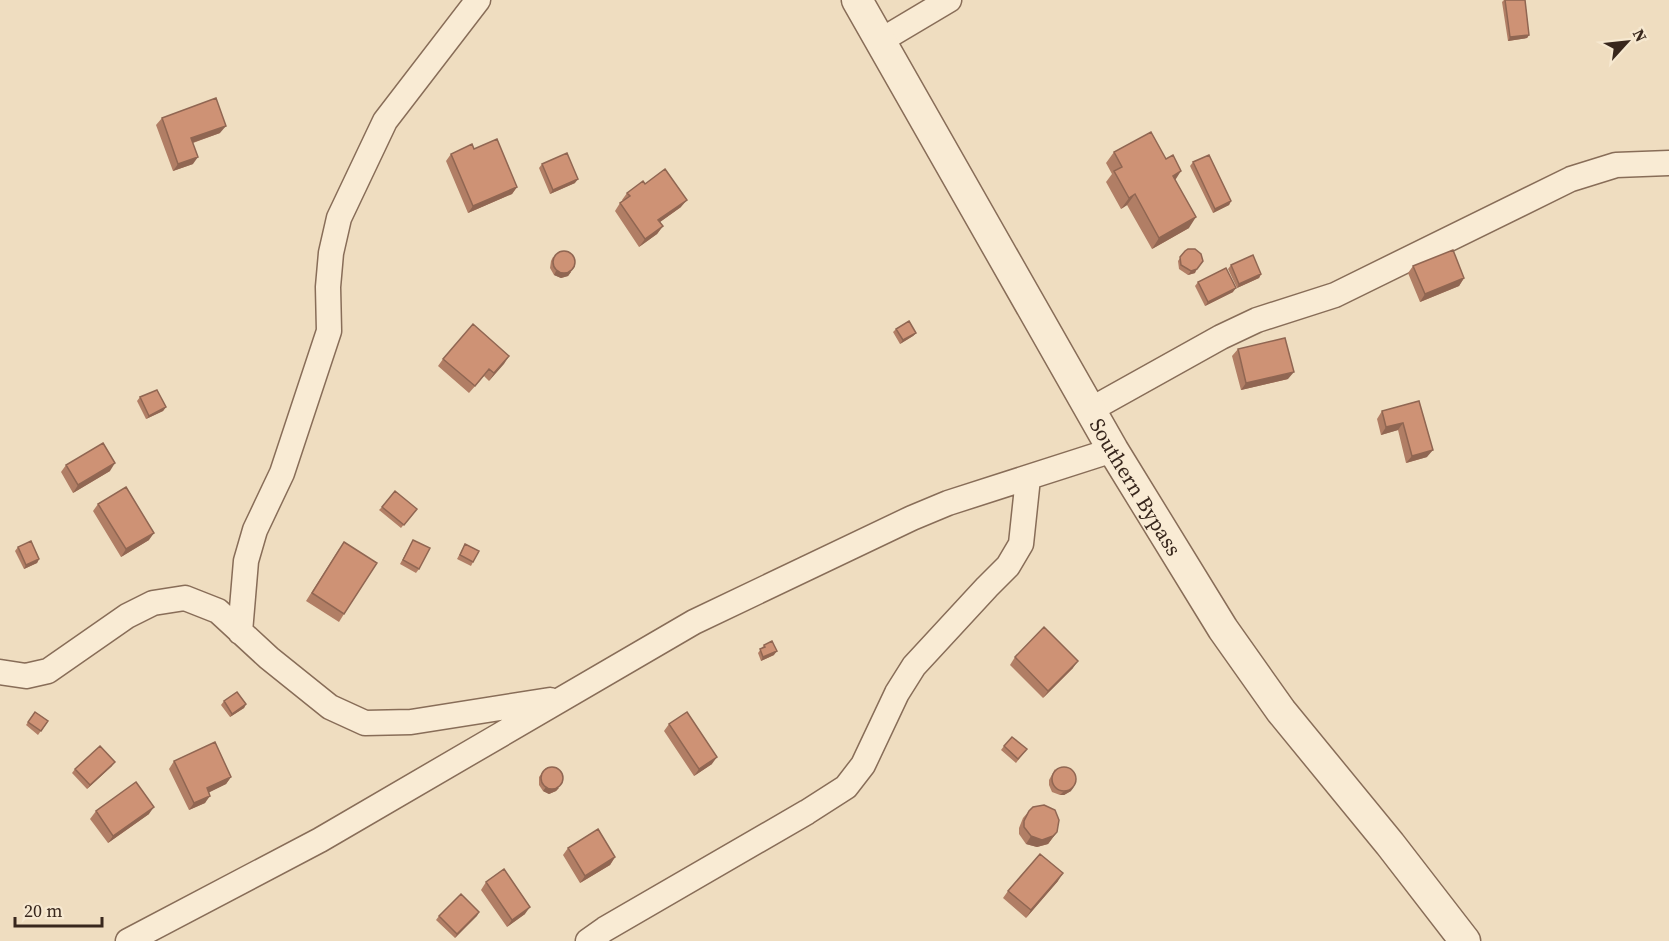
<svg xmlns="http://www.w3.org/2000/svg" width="1669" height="941" viewBox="0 0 1669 941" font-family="'Source Serif 4',serif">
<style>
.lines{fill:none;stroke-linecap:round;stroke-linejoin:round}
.minor-casing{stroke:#886d58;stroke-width:27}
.tertiary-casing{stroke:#886d58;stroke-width:33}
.minor{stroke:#f9ebd4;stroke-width:24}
.tertiary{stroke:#f9ebd4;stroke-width:30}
.wall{fill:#b17e65}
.shaded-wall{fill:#906652}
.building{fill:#ce9275;stroke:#906652;stroke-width:1.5}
.labels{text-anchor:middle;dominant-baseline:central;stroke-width:6;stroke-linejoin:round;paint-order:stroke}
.street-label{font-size:21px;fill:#38271d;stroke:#f6e8d0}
</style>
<rect width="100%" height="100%" fill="#efddc0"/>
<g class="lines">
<g class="minor-casing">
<path id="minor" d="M880 41 949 0
M1090 410 1221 337 1257 320 1335 295 1571 179 1616 165 1669 163
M240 632 246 561 255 530 282 473 329 331 328 287 331 253 339 218 385 121 478 0
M0 672 26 676 48 671 127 616 153 603 185 598 218 611 269 658 330 707 365 723 411 722 550 700
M128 941 320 840 694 622 912 518 948 503 1113 450
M588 941 605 929 807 812 846 787 863 765 897 693 914 666 987 587 1008 566 1021 544 1028 478"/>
</g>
<g class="tertiary-casing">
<g id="tertiary">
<path id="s1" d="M857 0 1113 450 1223 629 1281 711 1390 844 1465 941"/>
</g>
</g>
<use href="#minor" class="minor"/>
<use href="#tertiary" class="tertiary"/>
</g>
<path class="wall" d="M1504 0H1525L1529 35 1527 38 1508 41 1502 2Z
M162 118 220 133 193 143V164L173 171 156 125Z
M474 149 517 187 512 194 468 213 446 161 451 154Z
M1114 152 1175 180 1189 228 1152 249 1127 205 1121 209 1106 182 1112 174 1106 163Z
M1193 162 1231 201 1229 205 1213 213 1190 166Z
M542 164 575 183 550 194 539 168Z
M645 184 681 207 660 222 663 226 657 234 639 247 615 211 620 203 623 201 622 200 627 193Z
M1185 251 1195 273 1188 275 1179 269 1178 261Z
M553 257 575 266 568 276 561 278 554 275 550 268 551 261Z
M1231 265 1261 274 1259 278 1237 288 1228 269Z
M1413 266 1464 278 1459 286 1420 302 1408 273Z
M1198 282 1233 292 1205 306 1195 286Z
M896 329 916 333 913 336 900 344 893 332Z
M1238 349 1288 379 1241 390 1232 356Z
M509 356 489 381 484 376 469 393 438 366 443 359Z
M140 397 166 407 163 411 146 419 137 401Z
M1419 401 1427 457 1406 463 1398 430 1381 435 1377 419 1382 411Z
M66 465 110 471 73 493 61 472Z
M98 504 149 540 121 557 93 511Z
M382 507 417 509 401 528 379 510Z
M413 540 419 569 416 573 400 564Z
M465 544 473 562 471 566 457 559Z
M18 547 39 559 37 563 24 569 15 551Z
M339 549 344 614 339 622 306 601Z
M764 645 774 655 761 661 758 653Z
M1015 657 1073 668 1043 698 1010 665Z
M224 701 246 704 244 708 230 717 221 705Z
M35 712 48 721 38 735 26 725Z
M669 724 712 764 694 776 664 731Z
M1004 746 1027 749 1016 763 1001 750Z
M174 761 231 777 226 784 209 792 205 803 189 810 169 769Z
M112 766 87 789 72 773 75 769Z
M546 768 563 781 556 791 549 794 543 791 539 785V777Z
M1055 769 1071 791 1064 795H1060L1052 792 1049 785V780Z
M96 811 149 814 108 843 90 819Z
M1029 811 1057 832 1048 844 1037 847 1026 844 1019 834V828L1023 818Z
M568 848 615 857 610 865 580 883 563 855Z
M1058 881 1026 918 1003 898 1008 891Z
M486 882 525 914 507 927 481 890Z
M479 912 455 938 436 920 439 916Z"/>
<path class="shaded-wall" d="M1529 35 1527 38 1508 41 1510 37Z
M226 126 220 133 186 145 191 138Z
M198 157 193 164 173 171 178 164Z
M1181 171 1174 182 1173 176Z
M578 179 575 183 550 194 553 190Z
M517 187 512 194 468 213 473 206Z
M1135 194 1127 205 1121 209 1129 198Z
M687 200 681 207 653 227 658 220Z
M1231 201 1229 205 1213 213 1215 209Z
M1196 217 1189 228 1152 249 1159 238Z
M663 226 657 234 639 247 645 239Z
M1197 269 1195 273 1188 275 1191 271Z
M556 271 571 272 568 276 561 278 554 275Z
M1261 274 1259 278 1237 288 1239 284Z
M1464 278 1459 286 1420 302 1425 294Z
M1236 288 1233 292 1205 306 1208 302Z
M916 333 913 336 900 344 903 340Z
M509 356 504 364 489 381 494 373Z
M1294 372 1288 379 1241 390 1246 383Z
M166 407 163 411 146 419 149 416Z
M1403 423 1398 430 1381 435 1386 427Z
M1433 450 1427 457 1406 463 1412 456Z
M115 463 110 471 73 493 78 485Z
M154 533 149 540 121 557 126 549Z
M39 559 37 563 24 569 26 565Z
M777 651 774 655 761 661 763 657Z
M1078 661 1073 668 1043 698 1048 691Z
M246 704 244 708 230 717 232 714Z
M717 757 712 764 694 776 699 769Z
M115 762 112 766 87 789 90 785Z
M231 777 226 784 202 796 207 788Z
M546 787 559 788 556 791 549 794 543 791Z
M1074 787 1071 791 1064 795H1060L1063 792Z
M210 796 205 803 189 810 194 803Z
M154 807 149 814 108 843 113 836Z
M1057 832 1048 844 1037 847 1026 844 1031 836Z
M615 857 610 865 580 883 585 876Z
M1063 873 1058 881 1026 918 1031 910Z
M530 907 525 914 507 927 512 920Z
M479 912 477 916 455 938 457 934Z"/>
<path class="building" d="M1505 0H1525L1529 35 1510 37Z
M216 98 226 126 191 138 198 157 178 164 162 118Z
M1151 132 1166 159 1173 155 1181 171 1173 176 1196 217 1159 238 1135 194 1129 198 1114 171 1122 167 1114 152Z
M497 139 517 187 473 206 451 154 472 144 474 149Z
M567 153 578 179 553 190 542 164Z
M1209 155 1231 201 1215 209 1193 162Z
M665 169 687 200 658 220 663 226 645 239 620 203 630 196 627 193 643 181 645 184Z
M1188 249H1195L1201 254 1203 261 1197 269 1191 271 1181 265 1180 257 1185 251Z
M1453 250 1464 278 1425 294 1413 266Z
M553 262a11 11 0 1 1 22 0a11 11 0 1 1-22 0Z
M1253 255 1261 274 1239 284 1231 265Z
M1226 268 1236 288 1208 302 1198 282Z
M909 321 916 333 903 340 896 329Z
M473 324 509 356 494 373 489 369 475 386 443 359Z
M1285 338 1294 372 1246 383 1238 349Z
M157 390 166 407 149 416 140 397Z
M1419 401 1433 450 1412 456 1403 423 1386 427 1382 411Z
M103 443 115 463 78 485 66 465Z
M126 487 154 533 126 549 98 504Z
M395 491 417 509 404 525 382 507Z
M413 540 430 548 419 569 403 560Z
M31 541 39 559 26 565 18 547Z
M344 542 377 563 344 614 312 593Z
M465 544 479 551 473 562 460 555Z
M1044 627 1078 661 1048 691 1015 657Z
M772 641 777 651 763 657 760 649 765 647 764 645Z
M237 692 246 704 232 714 224 701Z
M35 712 48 721 41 731 28 722Z
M687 712 717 757 699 769 669 724Z
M1012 737 1027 749 1018 759 1004 746Z
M215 742 231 777 207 788 210 796 194 803 174 761Z
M100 746 115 762 90 785 75 769Z
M541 778a11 11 0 1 1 22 0a11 11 0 1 1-22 0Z
M1052 779a12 12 0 1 1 24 0a12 12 0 1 1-24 0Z
M136 782 154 807 113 836 96 811Z
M1044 805 1055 810 1059 820 1057 832 1053 836 1042 840 1031 836 1024 827V821L1029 811 1033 807Z
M598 829 615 857 585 876 568 848Z
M1040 854 1063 873 1031 910 1008 891Z
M504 869 530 907 512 920 486 882Z
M461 894 479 912 457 934 439 916Z"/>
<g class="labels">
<g class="street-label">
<text stroke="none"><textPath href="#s1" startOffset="561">Southern Bypass</textPath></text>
</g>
</g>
<g transform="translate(1627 42) rotate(63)" stroke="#f6e8d0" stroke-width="4.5" paint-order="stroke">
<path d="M0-4.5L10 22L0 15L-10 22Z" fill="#38271d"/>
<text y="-9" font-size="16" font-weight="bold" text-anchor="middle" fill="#38271d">N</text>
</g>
<path d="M15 917v9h87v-9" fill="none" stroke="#38271d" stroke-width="3"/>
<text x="24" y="917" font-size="18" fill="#38271d" stroke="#f6e8d0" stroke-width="4.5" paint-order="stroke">20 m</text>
</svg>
